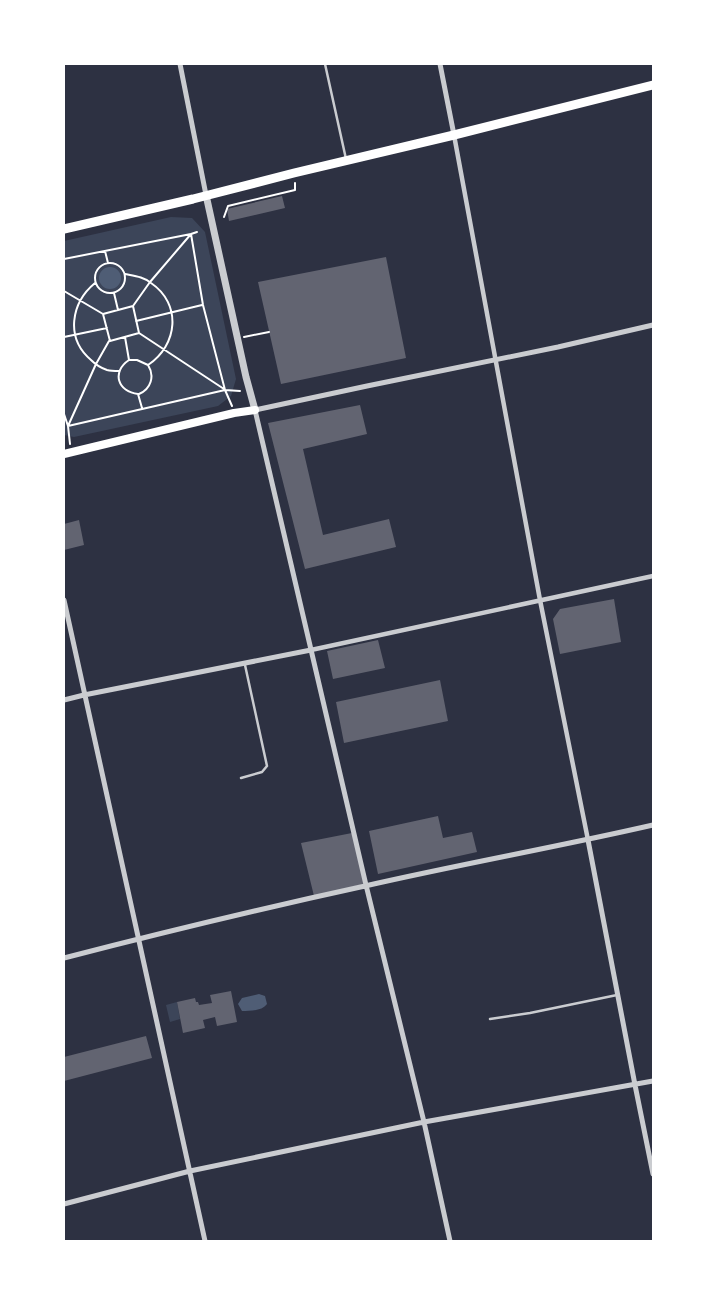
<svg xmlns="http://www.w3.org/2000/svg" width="717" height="1305" viewBox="0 0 717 1305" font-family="Arial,sans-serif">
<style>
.green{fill:#3c4559}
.water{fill:#4f5d75}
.building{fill:#626471}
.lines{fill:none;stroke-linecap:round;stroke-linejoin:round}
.path{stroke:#fff;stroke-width:2}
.service{stroke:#caccd0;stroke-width:2.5}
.pedestrian{stroke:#caccd0;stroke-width:4.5}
.minor{stroke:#caccd0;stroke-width:5}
.tertiary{stroke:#caccd0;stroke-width:7}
.secondary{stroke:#fff;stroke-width:8}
.primary{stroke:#fff;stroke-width:9}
</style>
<rect width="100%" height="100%" fill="#2d3142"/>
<path class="green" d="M171 217 192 218 205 232 236 379 231 396 218 406 74 437 64 435V241Z
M177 1002 180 1019 170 1022 166 1005Z"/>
<path class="water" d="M99 278a11 11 0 1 1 22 0a11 11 0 1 1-22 0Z
M259 994 265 996 267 1004C262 1011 250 1011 242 1011L238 1004 242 998Z"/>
<path class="building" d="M282 196 285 208 229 221 227 209Z
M386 257 406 358 281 384 258 282Z
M360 405 367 434 303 449 323 535 389 519 396 547 305 569 268 423Z
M79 520 84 545 64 550V524Z
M614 599 621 642 560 654 553 619 560 609Z
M378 640 385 668 333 679 327 651Z
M440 680 448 721 344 743 336 702Z
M438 816 443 838 472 832 477 852 378 874 369 831Z
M352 833 364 884 314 896 301 843Z
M231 991 237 1022 217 1026 215 1017 203 1020 205 1028 183 1033 177 1002 195 998 196 1002H198L199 1005 212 1003 210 995Z
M146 1036 152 1058 64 1081V1057Z"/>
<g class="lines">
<path class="path" d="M224 217 228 206 295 190V183
M105 251 108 263
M64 259 191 234 203 305 225 390 232 406
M95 278a15 15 0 1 1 30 0a15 15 0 1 1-30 0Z
M125 274C135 276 144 277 151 283 182 304 178 345 148 365L137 360H129
M95 283C71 303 65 338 91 360 95 364 101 368 107 370 111 371 115 371 119 371
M64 291 103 314
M114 293 118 310
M133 306 150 282 191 234 197 232
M136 321 202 305
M139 333 110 341 103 314 133 306 139 333 224 389
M64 337 107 328
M125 337 129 360C111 372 118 392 138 394L142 408
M244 337 269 332
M139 394C151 389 155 376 148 365
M64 414 68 426 225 390 240 391
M70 444 68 426 96 364 109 341"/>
<path class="service" d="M325 64 346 159
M241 778 262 772 267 766 245 665
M490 1019 530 1013 617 995"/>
<path class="pedestrian" d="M454 135 540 600 588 840
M311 650 653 576"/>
<path class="minor" d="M180 64 206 195
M440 64 454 135
M64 600 205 1241
M64 700 84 695 311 650
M588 840 635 1085 653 1174
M64 958C164 932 264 908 365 886 461 864 557 847 653 825
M64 1204 190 1171 424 1122 653 1081
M450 1241 424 1122 366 885 255 410 367 386 558 347 653 325"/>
<path class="tertiary" d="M206 195 246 377 255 410"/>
<path class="secondary" d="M64 454 234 413 255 410"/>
<path class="primary" d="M64 229 193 199 294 173 454 135 653 85"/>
</g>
<rect width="717" height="1305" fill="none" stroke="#ffffff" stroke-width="130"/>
</svg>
